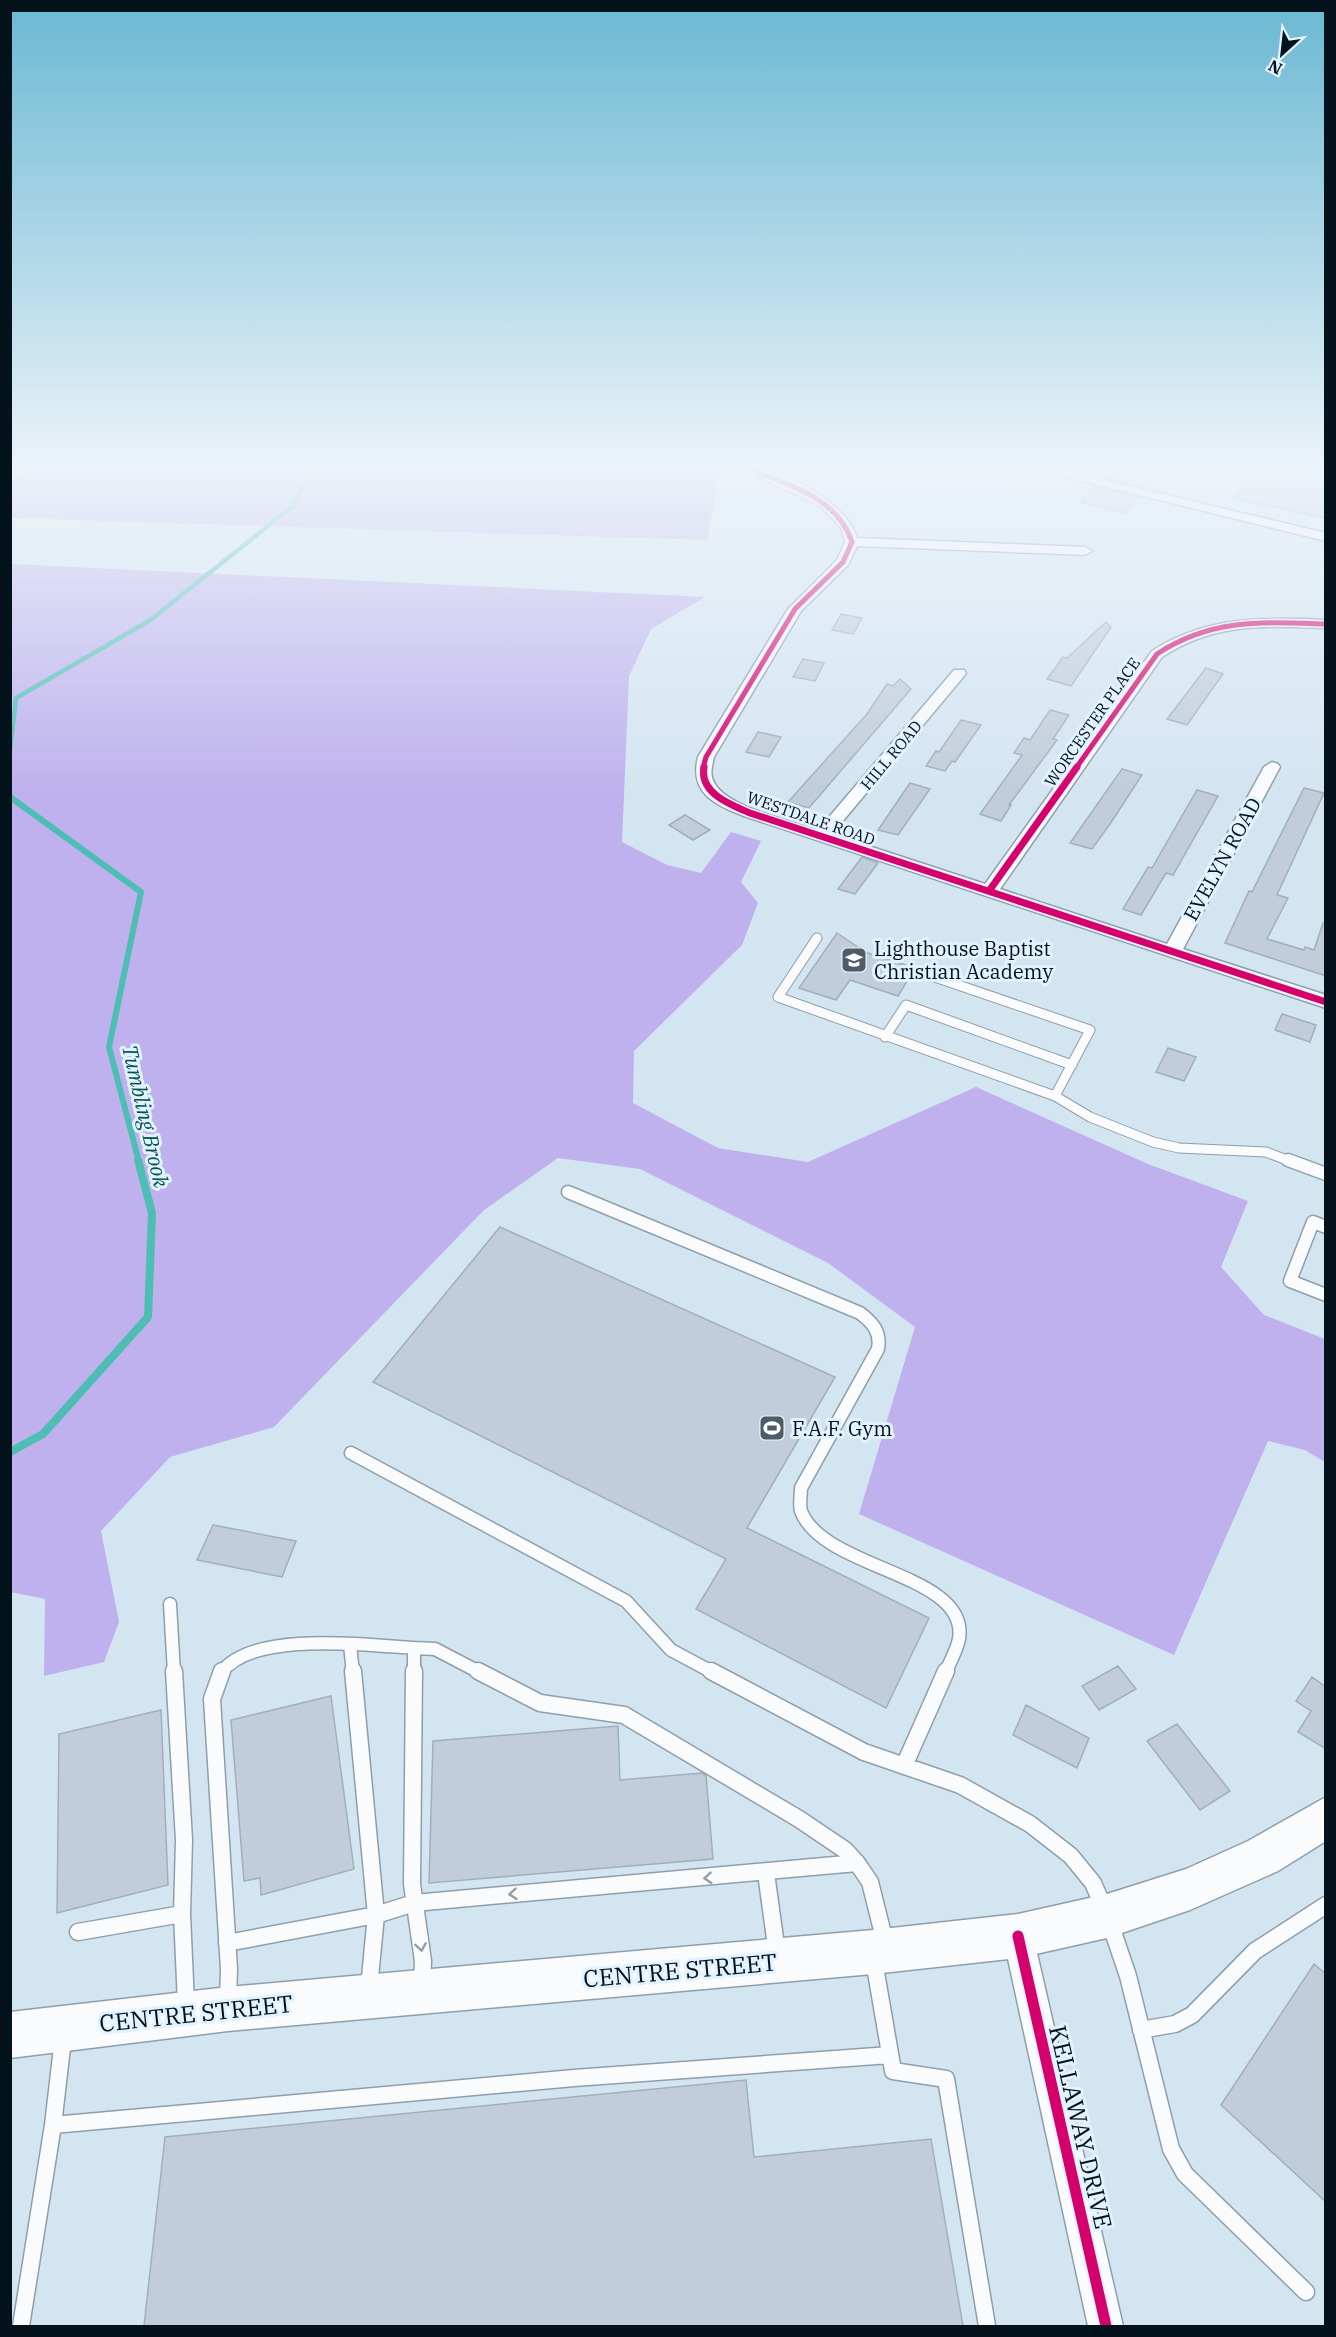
<svg xmlns="http://www.w3.org/2000/svg" width="1336" height="2337" viewBox="0 0 1336 2337" font-family="'IBM Plex Serif',serif">
<style>
.forest{fill:#beb1ee}
.lines{fill:none;stroke-linecap:round;stroke-linejoin:round}
.stream-far2{stroke:#4ebdb3;stroke-width:4.5}
.stream-far1{stroke:#4ebdb3;stroke-width:6}
.stream{stroke:#4ebdb3;stroke-width:8}
.building{fill:#c1cdda;stroke:#a2afbb;stroke-width:1.5}
.lane-far2-casing{stroke:#8f9ea9;stroke-width:11}
.lane-far1-casing{stroke:#8f9ea9;stroke-width:15}
.lane-casing{stroke:#8f9ea9;stroke-width:19}
.street-casing{stroke:#8f9ea9;stroke-width:3}
.secondary-casing{stroke:#8f9ea9;stroke-width:3}
.lane-far2{stroke:#f9fbfd;stroke-width:9}
.lane-far1{stroke:#f9fbfd;stroke-width:12}
.lane{stroke:#f9fbfd;stroke-width:16}
.street{fill:#f9fbfd;fill-rule:evenodd}
.secondary{fill:#f9fbfd;fill-rule:evenodd}
.cycleway-far2-casing{stroke:#e2f2fe;stroke-width:8}
.cycleway-far1-casing{stroke:#e2f2fe;stroke-width:10}
.cycleway-casing{stroke:#e2f2fe;stroke-width:15}
.cycleway-far2{stroke:#d6006c;stroke-width:5}
.cycleway-far1{stroke:#d6006c;stroke-width:7}
.cycleway{stroke:#d6006c;stroke-width:11}
.oneway{stroke:#979ea3}
.labels{text-anchor:middle;dominant-baseline:central;stroke-width:6;stroke-linejoin:round;paint-order:stroke}
.far-street-label{font-size:16px;fill:#04121c;stroke:#e2f2fe}
.street-label{font-size:20px;fill:#04121c;stroke:#e2f2fe}
.poi-label{font-size:20px;fill:#04121c;stroke:#e2f2fe;text-anchor:start}
.water-label{font-size:21px;font-style:italic;fill:#035349;stroke:#e2f2fe}
.near-street-label{font-size:24px;fill:#04121c;stroke:#e2f2fe}
</style>
<rect width="100%" height="100%" fill="#d4e5f2"/>
<path class="forest" d="M44 465H714L721 468 707 540 11 518V478Z
M11 564 705 597 651 629 629 676 622 842 667 865 701 873 731 832 761 841 741 882 758 903 742 945 634 1051 633 1103 718 1148 808 1162 976 1087 1148 1164 1248 1201 1221 1267 1264 1315 1325 1339V1462L1305 1450 1268 1441 1174 1655 859 1514 915 1327 828 1263 640 1169 558 1158 484 1210 274 1427 170 1457 101 1531 119 1622 104 1662 44 1676 45 1599 10 1592Z"/>
<g class="lines">
<path class="stream-far2" d="M10 750 16 698 149 621 293 506 309 472 319 465"/>
<path class="stream-far1" d="M10 797 141 892 109 1047 139 1162"/>
<path class="stream" d="M10 1452 43 1434 148 1317 152 1213 138 1160"/>
</g>
<path class="building" d="M1108 465H1119L1154 472 1143 487 1100 477Z
M1256 465 1326 479V518L1235 499Z
M1093 486 1137 497 1125 513 1081 502Z
M841 614 862 618 853 634 832 630Z
M1106 622 1111 627 1071 686 1047 679 1063 657 1067 658Z
M803 659 824 663 815 681 793 677Z
M1206 668 1223 674 1187 725 1167 719Z
M900 679 911 689 809 808 788 802 867 714 887 684 893 686Z
M1050 710 1069 715 1053 739 1057 740 1009 805H1011L1001 821 980 814 1022 755 1014 753 1024 738 1030 740Z
M961 720 981 725 955 762 952 761 945 771 926 766 936 751 939 752Z
M758 732 781 737 769 757 746 752Z
M1122 769 1142 775 1110 824 1092 849 1070 843Z
M910 783 930 789 898 835 878 830Z
M1304 788 1324 793 1277 895 1288 898 1267 939 1304 950 1305 947 1314 950 1323 923 1326 924V976L1225 943 1249 891 1252 892Z
M1197 790 1218 796 1173 875 1166 873 1141 915 1123 909 1148 867 1152 868Z
M685 815 710 830 693 840 669 825Z
M862 857 878 863 855 894 838 889Z
M837 933 865 952 915 968 898 996 850 980 836 1000 799 988Z
M1282 1014 1316 1025 1310 1042 1275 1030Z
M1168 1048 1196 1057 1184 1081 1156 1072Z
M500 1227 835 1377 747 1528 929 1618 886 1708 696 1609 726 1559 373 1382Z
M213 1525 296 1541 282 1577 197 1560Z
M1118 1666 1136 1689 1099 1710 1082 1686Z
M1312 1677 1326 1687V1749L1298 1732 1311 1711 1296 1701Z
M331 1696 354 1869 261 1895 260 1878 244 1881 231 1720Z
M1026 1705 1089 1738 1077 1768 1013 1735Z
M161 1710 168 1885 57 1913 59 1734Z
M1177 1724 1230 1791 1200 1810 1147 1741Z
M618 1726 620 1780 702 1773 706 1775 713 1859 429 1883 433 1741Z
M1314 1964 1326 1974V2202L1221 2105Z
M746 2080 754 2157 931 2139 963 2326H144L165 2137Z"/>
<g class="lines">
<g class="lane-far2-casing">
<path id="lane-far2" d="M817 938 778 997 1055 1096 1090 1117 1153 1142 1179 1148 1266 1152 1292 1162
M923 973 1090 1030 1055 1096
M885 1037 906 1005 1072 1065"/>
</g>
<g class="lane-far1-casing">
<path id="lane-far1" d="M1288 1160 1326 1174
M568 1192 860 1313C873 1323 881 1332 878 1349L801 1488C801 1495 799 1505 801 1511 823 1570 970 1573 959 1639 957 1650 950 1662 945 1673
M1326 1227 1313 1222 1290 1281 1326 1295
M351 1453 626 1601 671 1650 714 1673
M170 1604 174 1673
M350 1645 353 1673
M221 1673C251 1630 367 1645 414 1648
M414 1673V1648L435 1649 481 1673"/>
</g>
<g class="lane-casing">
<path id="lane" d="M174 1671 184 1840 182 1914 186 2004
M222 1671 212 1699 229 1969 228 2000
M353 1671 376 1915 369 1988
M414 1671 412 1884 423 1961 422 1983
M478 1671 540 1703 624 1715 799 1819 845 1850 857 1863 870 1882 885 1942
M711 1671 864 1752 960 1785 1030 1824 1071 1856 1093 1883 1104 1908
M904 1766 946 1671
M766 1873 777 1953
M1110 1923 1128 1976 1171 2149 1185 2174 1306 2292
M78 1932 182 1914
M227 1943 376 1915 414 1903 857 1863
M874 1961 893 2071 946 2079 987 2326
M1141 2030 1175 2024 1192 2015 1255 1951 1326 1905
M53 2125 574 2078 890 2055
M21 2326 53 2125 63 2039"/>
</g>
<g class="street-casing">
<path id="street" d="M733 465C773 465 844 497 857 538L1085 547 1092 551 1085 555 857 546 848 565 801 611 714 757C712 767 709 775 715 784 729 808 792 821 818 830L954 670H964L966 673 964 676 832 834 985 884 1152 651C1206 616 1263 617 1326 620V628C1264 626 1216 622 1162 657L1000 889 1167 944 1264 767 1272 762 1278 764 1280 767 1183 949 1326 995V1008L744 816C715 805 689 793 698 757L788 609 837 560 845 542 841 527 819 505Z
M1018 465H1040L1326 533V541Z
M1316 465H1326V470L1318 468Z
M1018 1921 1029 1925 1033 1936 1123 2326H1088L1003 1936 1007 1925Z"/>
</g>
<g class="secondary-casing">
<path id="secondary" d="M1326 1797V1841L1278 1871 1190 1910 1107 1938 1018 1958 873 1974 228 2031 10 2058V2012L228 1987 873 1930 1018 1914 1107 1894 1186 1869 1248 1841Z"/>
</g>
<use href="#lane-far2" class="lane-far2"/>
<use href="#lane-far1" class="lane-far1"/>
<use href="#lane" class="lane"/>
<use href="#street" class="street"/>
<use href="#secondary" class="secondary"/>
<g class="cycleway-far2-casing">
<path id="cycleway-far2" d="M703 768 706 757 795 609 843 562 852 542C837 495 781 482 739 465
M1076 768 1157 654C1212 618 1263 622 1326 624"/>
</g>
<g class="cycleway-far1-casing">
<path id="cycleway-far1" d="M704 767C699 793 731 805 750 813L1326 1002
M989 891 1077 767"/>
</g>
<g class="cycleway-casing">
<path id="cycleway" d="M1018 1936 1106 2326"/>
</g>
<use href="#cycleway-far2" class="cycleway-far2"/>
<use href="#cycleway-far1" class="cycleway-far1"/>
<use href="#cycleway" class="cycleway"/>
</g>
<defs><path id="oneway-chevron" d="M-2-3.5L2.5 0L-2 3.5" fill="none" stroke-width="1.6" stroke-linecap="round" stroke-linejoin="round" transform="scale(1.5)"/></defs>
<g class="oneway">
<use href="#oneway-chevron" transform="translate(708 1878) rotate(175)"/>
<use href="#oneway-chevron" transform="translate(513 1894) rotate(175)"/>
<use href="#oneway-chevron" transform="translate(421 1947) rotate(81)"/>
</g>
<linearGradient id="sky" x2="0" y2="1"><stop stop-color="#6ab8d3"/><stop offset="0.59" stop-color="#ecf3f9"/><stop offset="1" stop-color="#ecf3f9" stop-opacity="0"/></linearGradient>
<rect width="1336" height="792" fill="url(#sky)"/>
<defs>
<g id="school-square" transform="scale(1.35)"><rect x="-9" y="-9" width="18" height="18" rx="4" fill="#4d5c67" stroke="#e2f2fe"/><path d="M0-5L7-2L0 1L-7-2ZM-4 1L0 2.5L4 1V4Q0 6-4 4Z" fill="#fff"/></g>
<g id="stadium-square" transform="scale(1.35)"><rect x="-9" y="-9" width="18" height="18" rx="4" fill="#4d5c67" stroke="#e2f2fe"/><path d="M0-5a6.5 5 0 1 0 0 10a6.5 5 0 1 0 0-10ZM-3.5-1.8h7v3.6h-7Z" fill="#fff"/></g>
</defs>
<g fill-rule="evenodd">
<use href="#school-square" x="854" y="960"/>
<use href="#stadium-square" x="772" y="1428"/>
</g>
<g class="labels">
<g class="far-street-label">
<text transform="translate(1092 722) rotate(-55)">WORCESTER PLACE</text>
<text transform="translate(891 755) rotate(-50)">HILL ROAD</text>
<text transform="translate(811 818) rotate(19)">WESTDALE ROAD</text>
</g>
<g class="street-label">
<text transform="translate(1222 859) rotate(-61)">EVELYN ROAD</text>
</g>
<g class="poi-label">
<text x="874" y="948">Lighthouse Baptist<tspan x="874" dy="23">Christian Academy</tspan></text>
<text x="792" y="1428">F.A.F. Gym</text>
</g>
<g class="water-label">
<text transform="translate(146 1116) rotate(77)">Tumbling Brook</text>
</g>
<g class="near-street-label">
<text transform="translate(680 1970) rotate(-5)">CENTRE STREET</text>
<text transform="translate(196 2013) rotate(-6)">CENTRE STREET</text>
<text transform="translate(1081 2127) rotate(77)">KELLAWAY DRIVE</text>
</g>
</g>
<rect width="1336" height="2337" fill="none" stroke="#04121c" stroke-width="24"/>
<g transform="translate(1282 54) rotate(207)" stroke="#e2f2fe" stroke-width="4.5" paint-order="stroke">
<path d="M0-4.5L10 22L0 15L-10 22Z" fill="#04121c"/>
<text y="-9" font-size="16" font-weight="bold" text-anchor="middle" fill="#04121c">N</text>
</g>
</svg>
